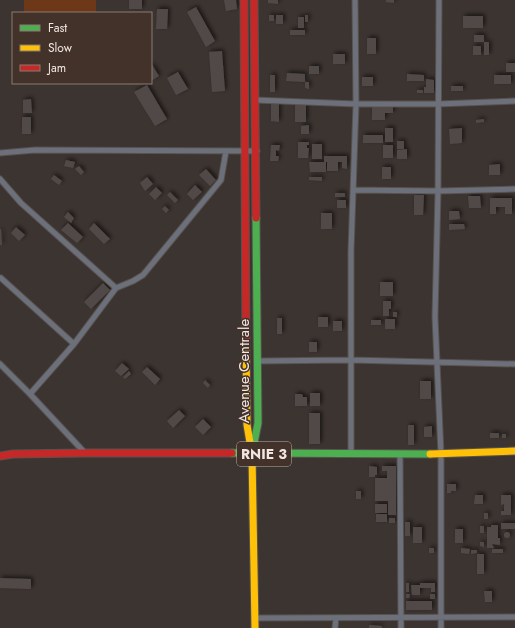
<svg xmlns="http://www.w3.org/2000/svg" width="515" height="628" viewBox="0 0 515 628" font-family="Jost,sans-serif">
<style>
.green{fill:#6d3818}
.building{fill:#514a47;filter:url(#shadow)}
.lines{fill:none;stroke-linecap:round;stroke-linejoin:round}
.street-casing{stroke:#58514d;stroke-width:7}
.fast-casing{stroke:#58514d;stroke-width:9}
.slow-casing{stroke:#58514d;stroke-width:9}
.jam-casing{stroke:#58514d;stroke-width:9}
.street{stroke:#6c707b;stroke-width:5}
.fast{stroke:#4caf50;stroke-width:7}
.slow{stroke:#ffc107;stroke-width:7}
.jam{stroke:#c62828;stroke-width:7}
.labels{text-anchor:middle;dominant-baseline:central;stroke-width:3;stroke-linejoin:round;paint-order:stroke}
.shield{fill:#42322a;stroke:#bcb0aa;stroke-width:1}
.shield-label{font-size:14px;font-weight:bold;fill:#f1e6e1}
.street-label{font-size:15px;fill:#f1e6e1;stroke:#42322a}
</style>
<defs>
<filter id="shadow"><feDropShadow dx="2" dy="-2" stdDeviation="2" flood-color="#0009"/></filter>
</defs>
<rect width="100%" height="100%" fill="#3c3430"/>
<path class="green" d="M24 0H96V13H24Z"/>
<path class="building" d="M129 0H142V9H129Z
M224 0H236L237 9 226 11Z
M268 0H278V4L268 3Z
M386 0H394V3L386 2Z
M196 7 215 41 206 47 187 12Z
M157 9H168L167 29H156Z
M269 15H274V21H269Z
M276 15H283V24H276Z
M305 15H308V22H305Z
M463 16H483V28H463Z
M298 17H304V28H298Z
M290 30H305V35H290Z
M474 35H484V42H474Z
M367 38H376V54H367Z
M484 42H489V55H484Z
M473 46H481V55H473Z
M222 51 225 91 212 92 209 52Z
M333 54H345V64H333Z
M151 63 159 76 151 81Z
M506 63H515V72H506Z
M309 66H319V74H309Z
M178 72 188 89 176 95 167 78Z
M287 73 305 74V82L286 81Z
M407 74 424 75V81H407Z
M270 75H275V92H270Z
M494 75H511V84H494Z
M362 77H373V86H362Z
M426 79 434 80V93H424V87H426Z
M305 82H309V89L305 88Z
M147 85 167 119 155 126 134 92Z
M451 86H463V91H451Z
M417 90H423V93H417Z
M31 99 32 113H23V100Z
M271 102H279V122L271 121Z
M295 103H306V122H295Z
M380 105 393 106V113H385V120H372V107H380Z
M22 117H31V134H22Z
M484 119V122L476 123V120Z
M309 125V134H301V126Z
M385 128H393V142H385Z
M462 128V143L450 144 449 129Z
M363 135H383V143H363Z
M397 141H404V149H397Z
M298 142H309V145H307V148H309L308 158H298Z
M312 144H322V159H312Z
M271 145H280L279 151 276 150V156H279L278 161H270Z
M383 145H393V158H383Z
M407 149V159H397V150Z
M324 156H347V169L342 168V162H326V172H310L309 162H324Z
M66 160 75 162 73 168 64 166Z
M327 162H338V171H327Z
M500 164V175H489V165Z
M79 166 84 172 81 175 75 169Z
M382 167H391V179H382Z
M206 169 216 180 210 186 199 175Z
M54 175 62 181 59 185 51 179Z
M147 177 153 184 145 191 140 183Z
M309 177H322V181L309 180Z
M195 185 202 192 193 200 187 194Z
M156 187 162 193 155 200 149 194Z
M170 192 178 200 175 203 167 195Z
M335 193H345V197H335Z
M414 195H424L423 215H414Z
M468 196H480L481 208H469Z
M490 198H512V214H505V207H496V214H490Z
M337 200H346V208H337Z
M165 206 169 210 166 213 162 209Z
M449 211H459L460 219 449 220Z
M68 212 74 218 71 223 64 217Z
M321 213H332V229H321Z
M68 223 83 237 77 243 61 230Z
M94 223 110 239 104 244 89 229Z
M449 224H464L465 229 449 230Z
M16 227 25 235 19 241 11 233Z
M0 229H1L2 245H0Z
M380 282H393V296H380Z
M103 283 110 290 91 309 84 302Z
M383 301H391V309H389V316H383Z
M393 312H397V317H393Z
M318 317H328V327H318Z
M277 318H282V334H277Z
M385 319H395V329H385Z
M371 320H381V325H371Z
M333 321H342V331H333Z
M309 342H317V352H309Z
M122 363 129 369 121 376 115 371Z
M147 367 160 379 155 385 142 372Z
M129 371 131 374 125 379 123 377Z
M205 380 210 385 208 388 203 383Z
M420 381H431V399H420Z
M310 393H320V406H310Z
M295 394H302L303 397H307V406H295Z
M179 410 185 416 173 428 167 421Z
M309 413H320V444H309Z
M203 419 211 427 203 435 195 427Z
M408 425H414V445H408Z
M432 426V437H424V427Z
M490 433H499V438H490Z
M502 434H506V438H502Z
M369 466 377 467V475H375V477H369Z
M382 466H396V515H388V501H375V478H387V471H382Z
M447 484H456V491H451V493H447Z
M356 491H361V499H356Z
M475 495H483V504H474Z
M501 495H511V515H501V511H504V504L501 505Z
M375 504H387V513H375Z
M484 513H488V519H484Z
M376 514H387V522H376Z
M389 518H395V523H389Z
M405 522H410V536H405Z
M501 523H515V529H501Z
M491 525H498V538H500V545L492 544 494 548H487V527H491Z
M480 526H484V533H480Z
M413 527H422V543H413Z
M455 529H463V543H455Z
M504 535a3 3 0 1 1 6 0a3 3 0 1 1-6 0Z
M480 542H484V547L480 546Z
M429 548H434V553H429Z
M461 548 470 549 469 554 461 553Z
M492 549H503V553H492Z
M471 550H477V553L471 554Z
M477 554H484V574H477Z
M0 578 31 579V589L0 588Z
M406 583H409V592H406Z
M420 583H435V592H431V588H420Z
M411 585H420V595H412Z
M484 591H492V602H485Z
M406 594H410L409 598H406Z
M430 594H435V599H430Z
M406 601H432V610H406Z
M369 625 382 626V628H369Z"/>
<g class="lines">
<g class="street-casing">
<path id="street" d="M439 0 438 191 435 317 441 454V628
M255 100 356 104H438L515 101
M0 153 35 150 257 151
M0 179 21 203 116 288
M353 190 438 191 515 189
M1 278 74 344
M258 361 351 360 515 364
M0 364 30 394 85 453
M30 394 74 344 116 288 133 281 143 275 221 180 226 151
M351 454V251L356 104 355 0
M400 454 401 628
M255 618 515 617
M335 628 336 618"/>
</g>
<g class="fast-casing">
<path id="fast" d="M253 448 258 423 256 218
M232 453 430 454"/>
</g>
<g class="slow-casing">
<path id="slow" d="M246 344 247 425 252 454 255 628
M430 454 515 451"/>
</g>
<g class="jam-casing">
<path id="jam" d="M244 0 246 344
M254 0 256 218
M0 456 13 454 85 453H232"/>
</g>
<use href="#street" class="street"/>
<use href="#fast" class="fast"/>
<use href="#slow" class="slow"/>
<use href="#jam" class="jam"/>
</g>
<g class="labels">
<rect class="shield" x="237" y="442" width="54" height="24" rx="3"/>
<g class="shield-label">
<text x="264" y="454">RNIE 3</text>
</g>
<g class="street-label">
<text transform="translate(244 371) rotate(-90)">Avenue Centrale</text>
</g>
</g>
<rect x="12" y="12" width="140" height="72" fill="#42322a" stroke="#887a73"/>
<rect x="20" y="25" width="20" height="6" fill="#4caf50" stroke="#887a73"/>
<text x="48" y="32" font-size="12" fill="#f1e6e1">Fast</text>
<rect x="20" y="45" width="20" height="6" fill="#ffc107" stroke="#887a73"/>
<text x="48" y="52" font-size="12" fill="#f1e6e1">Slow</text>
<rect x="20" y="65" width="20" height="6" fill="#c62828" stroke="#887a73"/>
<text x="48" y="72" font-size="12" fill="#f1e6e1">Jam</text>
</svg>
